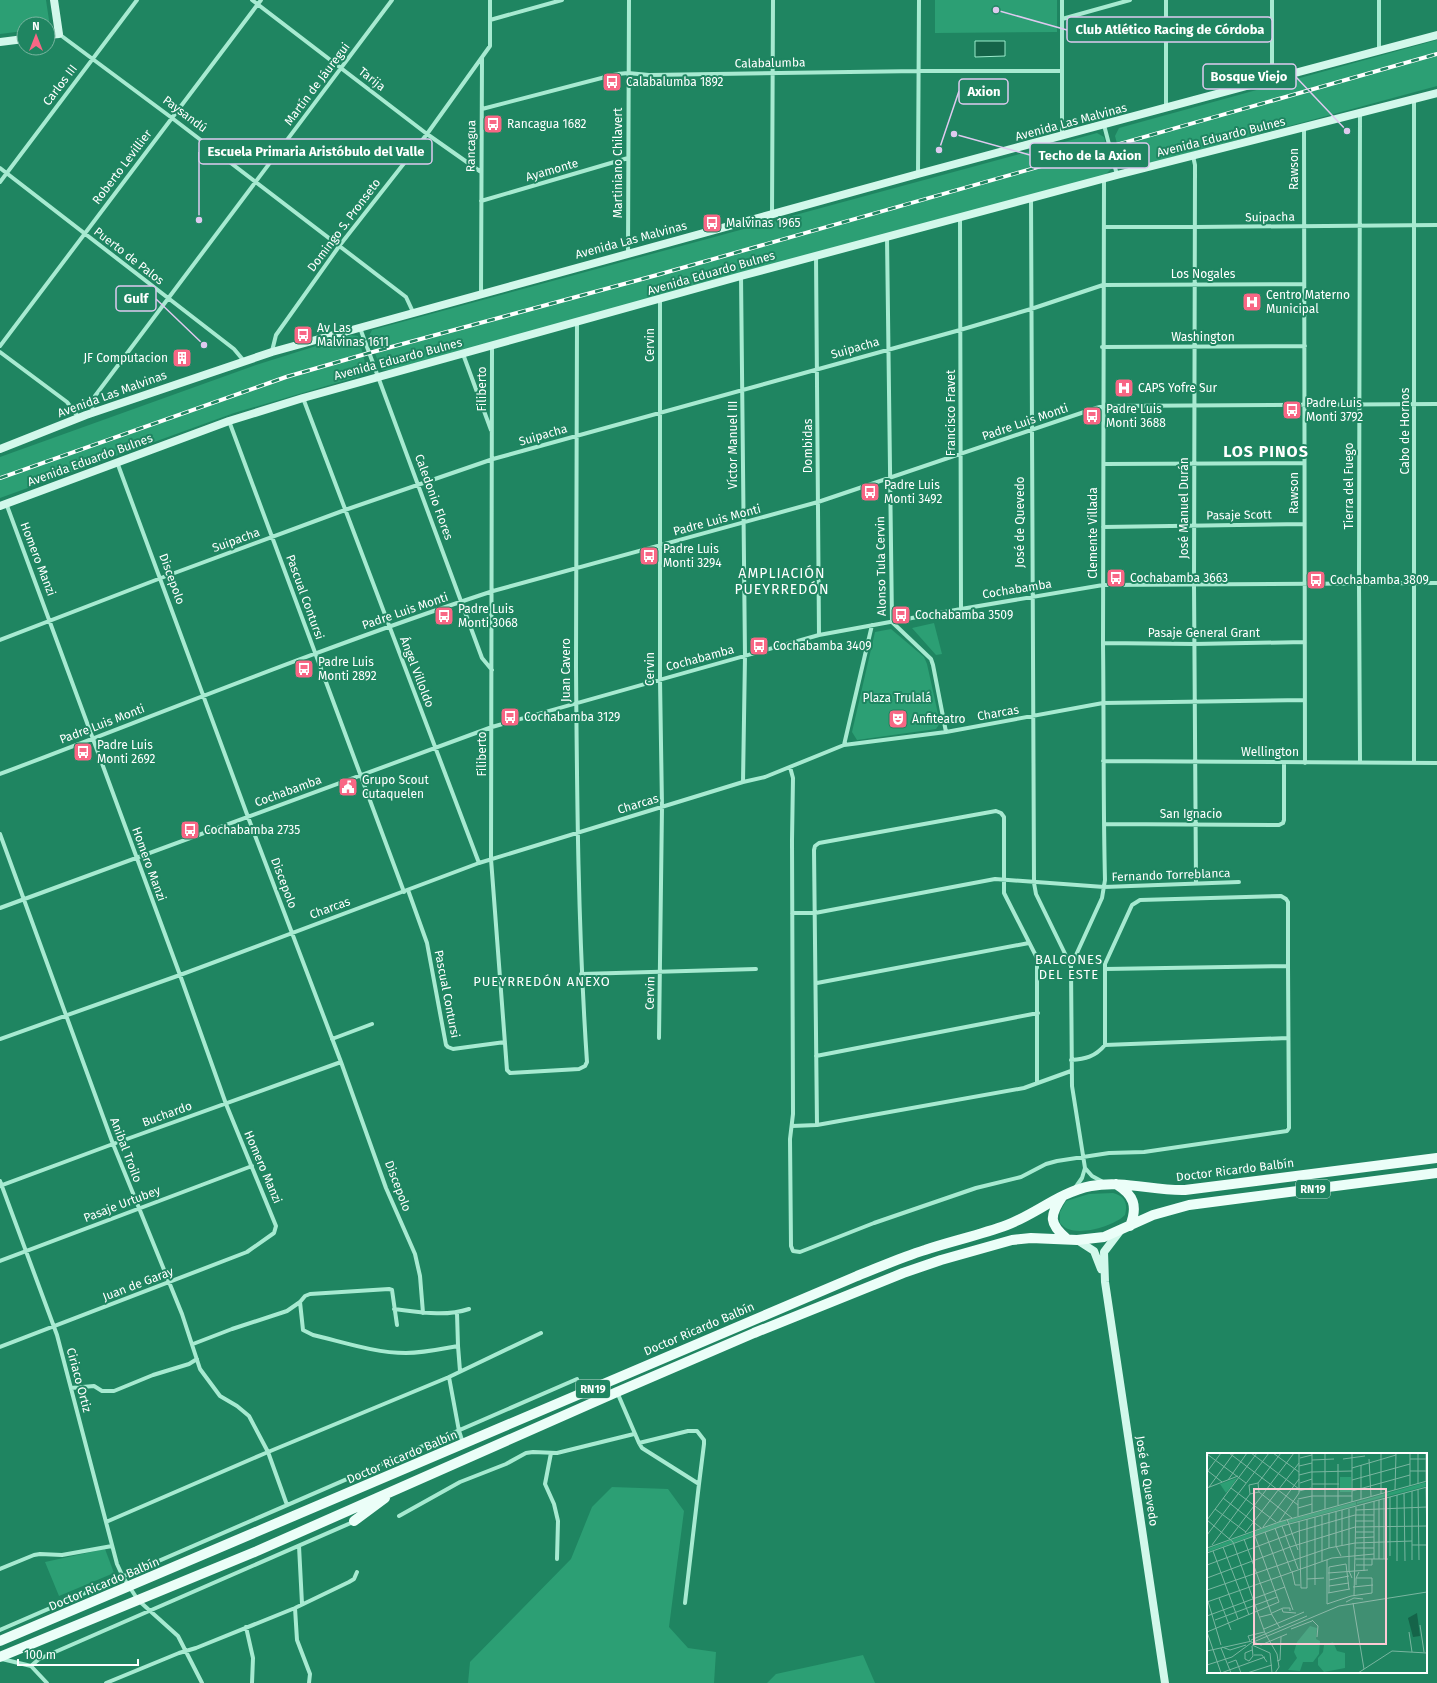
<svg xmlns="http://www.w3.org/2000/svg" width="1437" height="1683" viewBox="0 0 1437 1683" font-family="'Fira Sans',sans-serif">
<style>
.green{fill:#2c9f74}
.water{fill:#156449;stroke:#9bebcc}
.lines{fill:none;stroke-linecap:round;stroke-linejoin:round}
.street{stroke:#a7ead1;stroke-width:4}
.secondary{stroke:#d2f8eb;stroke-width:8}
.primary{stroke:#ebfef8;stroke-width:10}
.rail-casing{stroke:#fff;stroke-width:4}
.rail{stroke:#1f8561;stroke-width:2.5;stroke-dasharray:8;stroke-linecap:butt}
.labels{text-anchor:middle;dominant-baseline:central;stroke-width:4;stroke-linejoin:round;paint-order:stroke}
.shield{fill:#1f8561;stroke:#bcdad0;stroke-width:1}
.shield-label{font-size:11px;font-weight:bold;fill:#fff}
.street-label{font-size:12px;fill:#fff;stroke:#1f8561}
.poi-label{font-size:12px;fill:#fff;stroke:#1f8561;text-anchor:start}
.park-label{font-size:12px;fill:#fafefd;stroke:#1f8561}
.neighbourhood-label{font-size:13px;letter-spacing:1px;fill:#fff;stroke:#1f8561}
.quarter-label{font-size:14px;letter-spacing:1px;fill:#fff;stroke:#1f8561}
.district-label{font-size:16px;font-weight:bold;letter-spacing:1px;fill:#fff;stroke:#1f8561}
.inset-road{fill:none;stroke:#79b6a0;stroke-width:1}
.view{fill:#fdcad4;fill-opacity:0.15;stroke:#fdcad4;stroke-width:2}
.inset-edge{fill:none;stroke:#fff;stroke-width:2}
.leader{fill:none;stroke:#decaef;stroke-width:1.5}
.callout-dot{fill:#decaef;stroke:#1f8561;stroke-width:1.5}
.callout{fill:#1f8561;stroke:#decaef;stroke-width:1.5}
.callout-label{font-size:13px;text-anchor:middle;font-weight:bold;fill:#fff}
</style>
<rect width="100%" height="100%" fill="#1f8561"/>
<path class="green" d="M0 0H46L50 27H48V24H24V31L0 34Z
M935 0H1057V32L935 33Z
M1437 40V86L1130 169 1122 163 1115 136 1119 128Z
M1097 133 1104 137 1112 168 1104 176 389 370H381L369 336 372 330Z
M351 335 358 336 366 366 360 376 234 413 0 498V457L256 365Z
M934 623 942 654 936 655 912 628Z
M891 629 924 657 927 664 940 723 936 729 857 740 852 732 875 632Z
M1113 1193C1125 1196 1128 1203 1125 1215 1114 1226 1082 1235 1068 1229 1065 1228 1062 1225 1060 1223V1212L1066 1201 1089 1194Z
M612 1487 668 1489 684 1511 669 1627 688 1648 716 1652 714 1683H468L470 1662 571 1559 592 1507Z
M105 1549 114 1573 59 1596 45 1562Z
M863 1655 875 1683H767L776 1674Z"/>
<path class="water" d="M975 41H1005V56L975 57Z"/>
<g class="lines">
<path class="street" d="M252 0 427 134 481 172
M1272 0V79
M1379 0V51
M1062 19 1130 0
M490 20 562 0
M59 34 172 118 406 297 413 312
M1414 99V762
M1166 108V0
M482 109 617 74 628 73 649 75 919 71H1062
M1360 113 1359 583 1360 762
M1104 125 1117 175
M1304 128 1305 763
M1062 136V0
M1193 156 1195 165 1194 584 1196 884
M0 168 234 349 244 361
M918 174 919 0
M0 182 137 0
M1031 198 1034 883 1036 894 1071 966
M481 201 628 158
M772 214 773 0
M960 218 961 609
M1104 227H1195L1437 225
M887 237 892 622 931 659 933 665 946 732
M628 254 629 0
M816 256 819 635
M741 276 745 656 743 782
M481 294 482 58
M360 328 482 658 492 670
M492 345 491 859 507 1070 510 1073 579 1069 585 1066 587 1062C578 930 577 799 576 667 576 552 576 437 577 321
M0 346 261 0
M1102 347 1305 346
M272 351 276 335 340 245 427 134 490 46V0
M0 352 67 402 79 418
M463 354 491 430
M303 398 479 863
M94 412 92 407 95 396 392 0
M229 421 404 892
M117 462 248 817 341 1062 386 1188 415 1254 420 1276 423 1313
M1104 464 1304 463
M1103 527 1304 524
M0 640 161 578 345 510 493 459 960 330 1031 309 1103 285 1304 284
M1103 643 1194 644 1305 642
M844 745 872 625
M1103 761 1437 763
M790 767 793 778 792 840 793 1114 790 1139 791 1246 793 1251 800 1252 874 1223 976 1188 1021 1177 1046 1164 1057 1161 1109 1153 1144 1152 1287 1131 1289 1128 1288 966 1105 969
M0 774C164 712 326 646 493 591L818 502 1096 408 1104 406 1437 404
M1104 824 1279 825 1283 823 1284 820V763
M0 834 113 1144 182 1314 200 1369 220 1396 237 1406 249 1416 268 1452 287 1505
M408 890 427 943 446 1045 448 1047 453 1049 505 1042
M0 908 492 727 819 635 961 609 1103 585 1437 583
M792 913H815L995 879 1104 887 1239 882
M581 974 756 969
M817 983 1029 943
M659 1038 662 807 660 680V300
M0 1039 180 975 479 863 743 782 765 777 844 745 946 732 1103 703 1305 700
M332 1039 372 1024
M1105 1045V964L1132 905 1140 900 1281 896 1286 899 1288 902V966
M816 1056 1038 1013
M1071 1060C1085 1059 1095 1057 1105 1045L1288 1038
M817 1125 814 850 815 846 819 843 996 811 1001 813 1004 817V893L1037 958V1083
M792 1126 817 1125 1024 1088 1071 1071
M1085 1168 1092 1176 1103 1182
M0 1181 57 1335 117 1564 123 1577 138 1600 178 1636 202 1683
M0 1186 113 1144 341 1062
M1075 1188 1082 1178 1085 1168 1072 1086 1071 966 1102 898 1105 880C1103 802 1104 723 1103 644 1103 489 1104 334 1104 179
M0 1261 252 1166
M300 1302 303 1330 313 1335C343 1342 375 1353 406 1353 424 1353 441 1349 458 1346
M394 1309C419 1312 445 1317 469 1309
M457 1313 458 1346 460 1371
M193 1344 232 1329 287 1311 300 1302 305 1296 310 1294 389 1289 392 1290 397 1325
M0 1347 247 1252 274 1233 276 1226 226 1104 180 975 6 503
M449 1377 459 1431 463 1443
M71 1388 94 1386 102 1391H114L153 1375 189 1364 197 1359
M617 1392 639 1443 642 1448 699 1484 685 1603
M639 1443 688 1431H697L704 1440V1444L699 1484
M551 1453 545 1484 554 1504 558 1521 557 1559
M399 1516 460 1482 506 1464 526 1453 533 1452 557 1453 634 1434
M106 1522 268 1452 449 1377 541 1333
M299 1546 302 1604
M0 1569 34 1555 40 1554 62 1555 112 1546
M295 1608 297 1640 310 1674 309 1683
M246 1627 253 1658 252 1683
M0 1630 577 1379
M2 1659 31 1666 47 1683
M31 1666 39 1659 353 1522
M106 1683 179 1653 196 1648 295 1608 349 1582 354 1579 357 1572"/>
<path class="secondary" d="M48 35 59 34 54 0
M0 42 24 39
M0 449 86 415 272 352 918 174 1437 35
M0 506 229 421 303 398 741 276 1117 175 1437 93
M1120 1231 1104 1252 1105 1282 1165 1683
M1077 1240 1094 1251 1101 1269"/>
<path class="primary" d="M1116 1184C1134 1195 1138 1206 1130 1226
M1062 1197C1049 1216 1049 1224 1067 1239
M354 1521 385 1498
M0 1641 857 1276C880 1267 902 1257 925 1250 952 1241 980 1235 1007 1225 1036 1214 1060 1192 1091 1186 1123 1180 1154 1191 1185 1190L1437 1158
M0 1657 257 1551 617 1392 754 1333 903 1273 941 1260 1012 1240 1031 1238 1077 1240 1104 1237 1153 1215 1189 1205 1437 1173"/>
<g class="rail-casing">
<path id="rail" d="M0 478 286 377 369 353 657 275 1437 54"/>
</g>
<use href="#rail" class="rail"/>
</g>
<defs>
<g id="bus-square" transform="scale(1)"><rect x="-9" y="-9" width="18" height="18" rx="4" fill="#f86785" stroke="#1f8561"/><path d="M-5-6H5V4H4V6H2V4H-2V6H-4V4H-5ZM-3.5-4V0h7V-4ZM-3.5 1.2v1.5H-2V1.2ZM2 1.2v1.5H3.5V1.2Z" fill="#fff"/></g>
<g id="hospital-square" transform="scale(1)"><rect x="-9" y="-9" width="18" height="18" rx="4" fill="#f86785" stroke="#1f8561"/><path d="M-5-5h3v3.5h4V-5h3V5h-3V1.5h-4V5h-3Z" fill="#fff"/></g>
<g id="building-square" transform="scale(1)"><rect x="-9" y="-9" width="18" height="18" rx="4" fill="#f86785" stroke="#1f8561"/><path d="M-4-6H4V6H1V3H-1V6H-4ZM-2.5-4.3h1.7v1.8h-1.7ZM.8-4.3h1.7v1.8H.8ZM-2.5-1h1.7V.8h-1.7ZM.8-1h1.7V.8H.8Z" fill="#fff"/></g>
<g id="theatre-square" transform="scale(1)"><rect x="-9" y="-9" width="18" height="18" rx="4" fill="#f86785" stroke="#1f8561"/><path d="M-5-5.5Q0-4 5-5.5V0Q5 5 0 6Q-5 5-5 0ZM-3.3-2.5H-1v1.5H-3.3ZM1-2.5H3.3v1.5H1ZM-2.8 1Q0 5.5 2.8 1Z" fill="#fff"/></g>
<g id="civic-square" transform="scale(1)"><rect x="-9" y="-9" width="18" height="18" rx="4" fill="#f86785" stroke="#1f8561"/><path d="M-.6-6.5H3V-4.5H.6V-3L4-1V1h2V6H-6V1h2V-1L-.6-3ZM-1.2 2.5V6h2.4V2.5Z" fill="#fff"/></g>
</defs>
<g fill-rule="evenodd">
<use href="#bus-square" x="612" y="82"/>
<use href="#bus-square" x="493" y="124"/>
<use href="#bus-square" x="712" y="223"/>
<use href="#hospital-square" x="1252" y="302"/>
<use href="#bus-square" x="303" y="335"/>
<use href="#building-square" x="182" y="358"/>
<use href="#hospital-square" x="1124" y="388"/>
<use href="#bus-square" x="1292" y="410"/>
<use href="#bus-square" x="1092" y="416"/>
<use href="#bus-square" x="870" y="492"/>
<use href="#bus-square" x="649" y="556"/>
<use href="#bus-square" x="1116" y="578"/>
<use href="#bus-square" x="1316" y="580"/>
<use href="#bus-square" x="901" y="615"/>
<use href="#bus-square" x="444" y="616"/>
<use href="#bus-square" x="759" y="646"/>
<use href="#bus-square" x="304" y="669"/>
<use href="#bus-square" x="510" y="717"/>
<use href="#theatre-square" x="898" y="719"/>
<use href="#bus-square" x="83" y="752"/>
<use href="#civic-square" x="348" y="787"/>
<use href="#bus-square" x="190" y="830"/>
</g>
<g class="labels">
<g class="shield">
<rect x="1296" y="1180" width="34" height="18" rx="3"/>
<rect x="576" y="1380" width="34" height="18" rx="3"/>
</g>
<g class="shield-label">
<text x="1313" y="1189">RN19</text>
<text x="593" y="1389">RN19</text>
</g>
<g class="street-label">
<text transform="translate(770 63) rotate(-1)">Calabalumba</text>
<text transform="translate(372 79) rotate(38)">Tarija</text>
<text transform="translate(317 84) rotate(-53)">Martín de Jáuregui</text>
<text transform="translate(60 85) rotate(-53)">Carlos III</text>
<text transform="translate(185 114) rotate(37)">Paysandú</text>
<text transform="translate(1071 122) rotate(-15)">Avenida Las Malvinas</text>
<text transform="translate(1221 137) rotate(-14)">Avenida Eduardo Bulnes</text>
<text transform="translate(471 146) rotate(-89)">Rancagua</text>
<text transform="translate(618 163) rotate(-90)">Martiniano Chilavert</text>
<text transform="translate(122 167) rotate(-53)">Roberto Levillier</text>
<text transform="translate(1294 169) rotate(-90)">Rawson</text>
<text transform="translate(552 170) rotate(-16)">Ayamonte</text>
<text transform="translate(1270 217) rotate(-1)">Suipacha</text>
<text transform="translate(344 225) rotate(-53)">Domingo S. Pronseto</text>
<text transform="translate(631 240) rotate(-15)">Avenida Las Malvinas</text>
<text transform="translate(129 256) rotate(38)">Puerto de Palos</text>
<text transform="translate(711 273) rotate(-16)">Avenida Eduardo Bulnes</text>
<text x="1203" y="274">Los Nogales</text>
<text x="1203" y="337">Washington</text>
<text transform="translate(650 345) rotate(-90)">Cervin</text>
<text transform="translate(855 348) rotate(-16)">Suipacha</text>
<text transform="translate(398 359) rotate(-15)">Avenida Eduardo Bulnes</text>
<text transform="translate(482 389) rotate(-90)">Filiberto</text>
<text transform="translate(112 394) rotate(-20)">Avenida Las Malvinas</text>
<text transform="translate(951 413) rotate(-90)">Francisco Fravet</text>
<text transform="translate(1025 422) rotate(-19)">Padre Luis Monti</text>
<text transform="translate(1405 431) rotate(-90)">Cabo de Hornos</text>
<text transform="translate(543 435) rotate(-16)">Suipacha</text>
<text transform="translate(733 445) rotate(-90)">Víctor Manuel III</text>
<text transform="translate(808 446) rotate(-90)">Dombidas</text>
<text transform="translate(90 460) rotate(-20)">Avenida Eduardo Bulnes</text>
<text transform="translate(1349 486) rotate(-90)">Tierra del Fuego</text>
<text transform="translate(1294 493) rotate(-90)">Rawson</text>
<text transform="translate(434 497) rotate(70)">Caledonio Flores</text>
<text transform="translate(1184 508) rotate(-90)">José Manuel Durán</text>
<text transform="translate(1239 515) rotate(-1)">Pasaje Scott</text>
<text transform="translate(717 520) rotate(-15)">Padre Luis Monti</text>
<text transform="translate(1020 522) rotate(-90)">José de Quevedo</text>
<text transform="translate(1093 533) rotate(-90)">Clemente Villada</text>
<text transform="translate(236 540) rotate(-20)">Suipacha</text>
<text transform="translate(38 559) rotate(69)">Homero Manzi</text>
<text transform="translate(881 566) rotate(-91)">Alonso Tula Cervin</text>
<text transform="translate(172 579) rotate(70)">Discepolo</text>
<text transform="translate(1017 589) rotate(-9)">Cochabamba</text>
<text transform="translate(305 597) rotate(70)">Pascual Contursi</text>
<text transform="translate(405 611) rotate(-19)">Padre Luis Monti</text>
<text x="1204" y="633">Pasaje General Grant</text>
<text transform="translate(700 658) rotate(-15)">Cochabamba</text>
<text transform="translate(650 669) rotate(-90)">Cervin</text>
<text transform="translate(566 670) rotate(-90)">Juan Cavero</text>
<text transform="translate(417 672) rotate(69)">Ángel Villoldo</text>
<text transform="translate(998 713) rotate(-10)">Charcas</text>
<text transform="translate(102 724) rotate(-21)">Padre Luis Monti</text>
<text x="1270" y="752">Wellington</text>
<text transform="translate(482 754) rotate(-90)">Filiberto</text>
<text transform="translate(288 791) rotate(-20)">Cochabamba</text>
<text transform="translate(638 804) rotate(-17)">Charcas</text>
<text x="1191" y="814">San Ignacio</text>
<text transform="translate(149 864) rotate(70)">Homero Manzi</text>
<text transform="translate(1171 875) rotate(-2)">Fernando Torreblanca</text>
<text transform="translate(284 883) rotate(69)">Discepolo</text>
<text transform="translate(330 908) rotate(-20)">Charcas</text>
<text transform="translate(650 993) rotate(-88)">Cervin</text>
<text transform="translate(447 994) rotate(79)">Pascual Contursi</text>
<text transform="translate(167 1114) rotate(-20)">Buchardo</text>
<text transform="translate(126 1150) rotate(69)">Anibal Troilo</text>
<text transform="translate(263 1167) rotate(67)">Homero Manzi</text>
<text transform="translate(1235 1170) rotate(-7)">Doctor Ricardo Balbín</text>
<text transform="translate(398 1186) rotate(69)">Discepolo</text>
<text transform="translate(122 1204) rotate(-21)">Pasaje Urtubey</text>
<text transform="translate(138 1284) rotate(-21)">Juan de Garay</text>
<text transform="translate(699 1329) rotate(-23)">Doctor Ricardo Balbín</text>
<text transform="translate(79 1380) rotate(75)">Ciriaco Ortiz</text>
<text transform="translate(402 1457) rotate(-23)">Doctor Ricardo Balbín</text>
<text transform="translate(1147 1481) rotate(81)">José de Quevedo</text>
<text transform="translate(104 1584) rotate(-23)">Doctor Ricardo Balbín</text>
</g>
<g class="poi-label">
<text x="626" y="82">Calabalumba 1892</text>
<text x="507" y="124">Rancagua 1682</text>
<text x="726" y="223">Malvinas 1965</text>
<text x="1266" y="295">Centro Materno<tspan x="1266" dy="14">Municipal</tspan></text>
<text x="317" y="328">Av Las<tspan x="317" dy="14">Malvinas 1611</tspan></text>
<text x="168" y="358" text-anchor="end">JF Computacion</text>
<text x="1138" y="388">CAPS Yofre Sur</text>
<text x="1306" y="403">Padre Luis<tspan x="1306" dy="14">Monti 3792</tspan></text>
<text x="1106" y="409">Padre Luis<tspan x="1106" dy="14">Monti 3688</tspan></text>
<text x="884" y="485">Padre Luis<tspan x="884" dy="14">Monti 3492</tspan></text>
<text x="663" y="549">Padre Luis<tspan x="663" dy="14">Monti 3294</tspan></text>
<text x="1130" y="578">Cochabamba 3663</text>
<text x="1330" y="580">Cochabamba 3809</text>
<text x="458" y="609">Padre Luis<tspan x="458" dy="14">Monti 3068</tspan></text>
<text x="915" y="615">Cochabamba 3509</text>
<text x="773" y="646">Cochabamba 3409</text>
<text x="318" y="662">Padre Luis<tspan x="318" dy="14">Monti 2892</tspan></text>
<text x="524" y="717">Cochabamba 3129</text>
<text x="912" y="719">Anfiteatro</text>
<text x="97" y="745">Padre Luis<tspan x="97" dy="14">Monti 2692</tspan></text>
<text x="362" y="780">Grupo Scout<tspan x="362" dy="14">Cutaquelen</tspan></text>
<text x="204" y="830">Cochabamba 2735</text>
</g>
<g class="park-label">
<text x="897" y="698">Plaza Trulalá</text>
</g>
<g class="neighbourhood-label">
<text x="1069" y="959">BALCONES<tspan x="1069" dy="15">DEL ESTE</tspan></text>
<text x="542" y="981">PUEYRREDÓN ANEXO</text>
</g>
<g class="quarter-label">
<text x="782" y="573">AMPLIACIÓN<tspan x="782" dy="16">PUEYRREDÓN</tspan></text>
</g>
<g class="district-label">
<text x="1266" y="451">LOS PINOS</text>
</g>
</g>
<g transform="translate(1207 1453)">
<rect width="220" height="220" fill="#1f8561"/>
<path d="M133 24H144V39H133ZM30 25 24 34 19 40 13 31ZM220 29V33L150 51V49ZM149 49V52L82 70 81 67ZM79 67 80 71 0 99V96ZM103 173 110 175 109 186 113 188 112 201 106 209H96L93 218 81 217 90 205 87 199 90 189ZM126 189 130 198 138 200V215L117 219 111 212V205L116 199 117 192Z" fill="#2c9f74"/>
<path d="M210 160 213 183 206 184 201 165Z" fill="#156449"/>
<path class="inset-road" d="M22 0 91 52M44 0 92 36M66 0 92 19M0 1 39 30M93 5 105 2M136 6 158 3M162 6 164 43M203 6H219M105 7 127 6M154 12V46M92 13 105 10M145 15 189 2M1 18 15 29M203 18H219M0 19 14 0M92 22 104 19 145 18M21 27 40 0M145 27 203 11M219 28V0M93 30 105 26M105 31H132M211 31V0M203 33V0M2 34 27 0M219 34 220 92M0 35 31 23M24 35 69 69M211 36 212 107M188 37 189 0M92 38 104 35M145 38 203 22M205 38V107M52 39 85 65M197 40 198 108M43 41 42 32 51 30 74 0M174 41V0M190 42V108M183 44V103M16 45 54 75M177 45V106M91 46 105 43H145M172 47V106M167 48V106M145 49V0M157 51V118M131 52V11M91 55 105 51M8 56 39 79M118 56V0M142 56V118L145 125M135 57V92M149 57 220 54M129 59V93L134 103M105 60V0M122 60V95M91 63V47M115 63V108M80 66 91 97M0 67 26 89 58 180 70 201 72 214 68 220M0 67 50 0M92 68 94 135H100V66M148 68H167M72 69 92 40V0M75 73 91 116M56 74 92 26M68 75 84 118M58 79 86 157M149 79H167M38 80 92 10M0 82 62 0M149 85 167 84M22 86 87 0M37 86 65 162 73 175M5 92 43 41 52 39 51 30M205 92H220M16 94 42 162M0 95 72 69 220 28M149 95H167M6 98 31 166M0 100 75 73 220 34M148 106H181M120 107V151L144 143 165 140V125H149M0 112 92 78 148 62H167M149 112H165V106M85 118 88 132H93M121 120 161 117M0 125 83 94 148 74 220 73M100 126 117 125M122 127 142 123M108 132V64M149 132V125L152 119M122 133 142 130M146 134 166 132M0 137 122 95 148 90 205 88M121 140 143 136M122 140V114L139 111 142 136M147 143 149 54M0 145 14 192M12 145 24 177M0 149 125 105 167 101M139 149 147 145 156 146M146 150 157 216M75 156 76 159 89 160M65 160 76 155H83V158M0 163 78 134M53 164 65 161M8 167 70 144M105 167 111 173 110 184M213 172 217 199M57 176 97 159M84 176 105 168M0 179 72 149 48 83M0 179 14 220M202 179 205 199M44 187 100 163M43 188 41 183 57 179M47 189 54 192 80 181M45 192 63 200 65 220M15 194 23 197 39 192M14 195 24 220M45 197 38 200V206L42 208 46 203 45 193M0 198 45 188M47 202H55L60 209M70 208 73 207 74 184M21 210 29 207 34 220M0 212 25 204 44 190 132 153 220 139M14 220 58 204M40 220 65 212M151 220 185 198 220 200"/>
<path class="view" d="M47 36H179V191H47Z"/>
<rect width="220" height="220" class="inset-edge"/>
</g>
<path class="leader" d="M996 10L1067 30M1347 131L1296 77M939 150L959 91M199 220L199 152M954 134L1030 155M204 345L156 299"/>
<g class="callout-dot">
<circle cx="996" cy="10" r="4"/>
<circle cx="1347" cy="131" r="4"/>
<circle cx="939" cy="150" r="4"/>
<circle cx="199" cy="220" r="4"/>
<circle cx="954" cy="134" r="4"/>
<circle cx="204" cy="345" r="4"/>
</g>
<g class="callout">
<rect x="1067" y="17" width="205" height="25" rx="4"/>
<rect x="1203" y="64" width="93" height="25" rx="4"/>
<rect x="959" y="79" width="49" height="25" rx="4"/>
<rect x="199" y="139" width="233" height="25" rx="4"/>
<rect x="1030" y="143" width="119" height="25" rx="4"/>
<rect x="116" y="286" width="40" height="25" rx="4"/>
</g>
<g class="callout-label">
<text x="1170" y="34">Club Atlético Racing de Córdoba</text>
<text x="1249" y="81">Bosque Viejo</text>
<text x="984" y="96">Axion</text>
<text x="316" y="156">Escuela Primaria Aristóbulo del Valle</text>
<text x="1090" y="160">Techo de la Axion</text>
<text x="136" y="303">Gulf</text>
</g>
<g transform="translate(36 36)"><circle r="19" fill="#1f8561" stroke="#79b6a0"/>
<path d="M0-3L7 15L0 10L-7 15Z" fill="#f86785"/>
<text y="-6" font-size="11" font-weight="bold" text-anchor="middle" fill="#ffffff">N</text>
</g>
<path d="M18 1659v6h120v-6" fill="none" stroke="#ffffff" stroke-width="2"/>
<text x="24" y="1659" font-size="12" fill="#ffffff" stroke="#1f8561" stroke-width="3" paint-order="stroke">100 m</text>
</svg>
